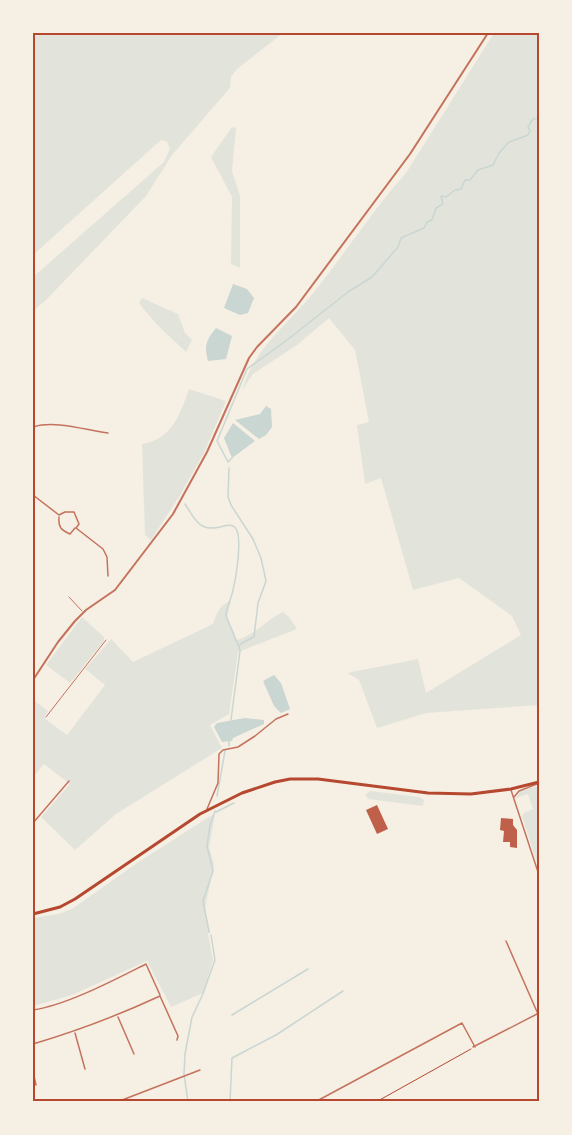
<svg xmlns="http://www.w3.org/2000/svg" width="572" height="1135" viewBox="0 0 572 1135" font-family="'Libre Baskerville',serif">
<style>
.green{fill:#e2e4dc}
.water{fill:#c9d6d2}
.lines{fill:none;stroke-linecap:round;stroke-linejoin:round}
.stream{stroke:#c9d6d2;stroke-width:1.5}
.building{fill:#bf614a}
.path{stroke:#b5482f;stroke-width:1}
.service{stroke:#c5725c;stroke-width:1}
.pedestrian{stroke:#c5725c;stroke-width:1.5}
.minor{stroke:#c5725c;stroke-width:1.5}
.tertiary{stroke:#c5725c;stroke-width:2}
.primary{stroke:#b5482f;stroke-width:3}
.neatline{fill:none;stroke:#b5482f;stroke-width:2}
</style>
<rect width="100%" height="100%" fill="#f6efe4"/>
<path class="green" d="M33 33H283L237 69 231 77 230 88 172 155 146 196 46 300 33 311V277L164 162 170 148 167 142 161 140 33 255Z
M494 33H539V705L426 713 377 728 359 680 347 673 418 659 426 693 521 635 512 616 459 578 413 590 381 478 365 484 357 425 369 422 355 350 329 318 297 345 253 374 242 390C255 348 282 330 309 298 343 257 371 212 406 173Z
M232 127 236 128 232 171 240 196V268L231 264 232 197 211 157Z
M142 298 178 314 185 333 192 340 186 352C169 336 153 322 139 303Z
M189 389 226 401 204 453 179 497 151 540 145 535 142 444C172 439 180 415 189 389Z
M231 601 227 616 237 640C255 635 266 620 283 612L289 617 297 629 238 652 229 714 210 725 222 748 116 814 75 850 41 817 70 784 44 764 33 777V700L48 711 44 718 67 735 105 685 85 669 111 639 133 662 213 624C217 613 219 605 231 601Z
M82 617 104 637V641L70 683 46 665Z
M539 786V869L522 816 524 813 533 809 528 794 516 798 520 791Z
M370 791 419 797 424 800 423 806 368 799 365 795Z
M212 815H215L209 847 214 865 205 908 210 932 208 934 213 960 203 993 171 1007 147 961 72 995 33 1006V918L58 914 72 909 137 863Z"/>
<path class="water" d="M233 284 247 289 254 298 248 313 240 315 224 308Z
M216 328 232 336 226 359 208 361C204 346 206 340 216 328Z
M266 406 271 409 272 427 266 435 259 439 235 420 260 414Z
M233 423 255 441 232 458 224 438Z
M274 675 281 683 290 709 281 713 274 706 263 681Z
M245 718 264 720V724L233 738 232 741 222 742 214 727 217 723Z"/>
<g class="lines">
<path class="stream" d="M232 458 228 462 217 441 247 369 287 340 348 292 372 277 398 247 401 238 424 228 427 222 432 220 436 208 443 204 441 196 446 197 455 190 461 189 465 180H470L478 170 493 165 499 153 509 142 528 135 530 131 528 127 533 119 539 118
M229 468 228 497 231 505 253 539 261 558 266 581 258 603 254 637 242 643 239 646 240 651 231 720
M185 504C195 519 199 532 220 527 224 526 229 524 233 526 245 531 235 583 232 594 230 602 226 608 226 616L238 645
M229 746V740
M217 796 225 751
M216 812 234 803
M209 932 203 901 213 871 207 846 210 825 215 811
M232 1015 308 969
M188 1102 184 1074 185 1054 192 1017 202 996 215 960 211 935
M230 1102 232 1058 276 1035 343 991"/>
</g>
<path class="building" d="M377 805 388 829 377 834 366 810Z
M501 818 513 819V825L517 830V848L510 847V842H503L504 831 500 830Z"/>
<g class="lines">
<path class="path" d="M376 1102 471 1049"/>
<path class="service" d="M69 597 82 611
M46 717 106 640"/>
<path class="pedestrian" d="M33 427C55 420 85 430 108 433
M33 495 59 515 65 512H74L79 524 76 528 103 549 107 557 108 576
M59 517C58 527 61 530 70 534L75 528"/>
<path class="minor" d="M511 790 539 875
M514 797 519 791 537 784
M207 809 218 783 219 754 223 750 238 747 255 736 276 719 288 714
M33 823 69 781
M506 941 538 1014
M33 1010C67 1005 114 980 146 964L160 995
M118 1017 134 1054
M75 1033 85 1069
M33 1044C77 1031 119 1015 160 996L178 1036 177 1040
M473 1047 539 1013
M33 1072 36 1085
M117 1102 200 1070
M315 1102 462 1023 475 1047"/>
<path class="tertiary" d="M33 680 58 642 75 621 86 610 115 590 173 514 207 452 249 358 257 347 296 307 410 154 488 33"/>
<path class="primary" d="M33 914 60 907 75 899 200 814 242 793 275 782 290 779H318L428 793 471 794 511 789 539 782"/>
</g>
<rect width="572" height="1135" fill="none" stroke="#f6efe4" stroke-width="69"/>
<rect x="34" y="34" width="504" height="1066" class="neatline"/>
</svg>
